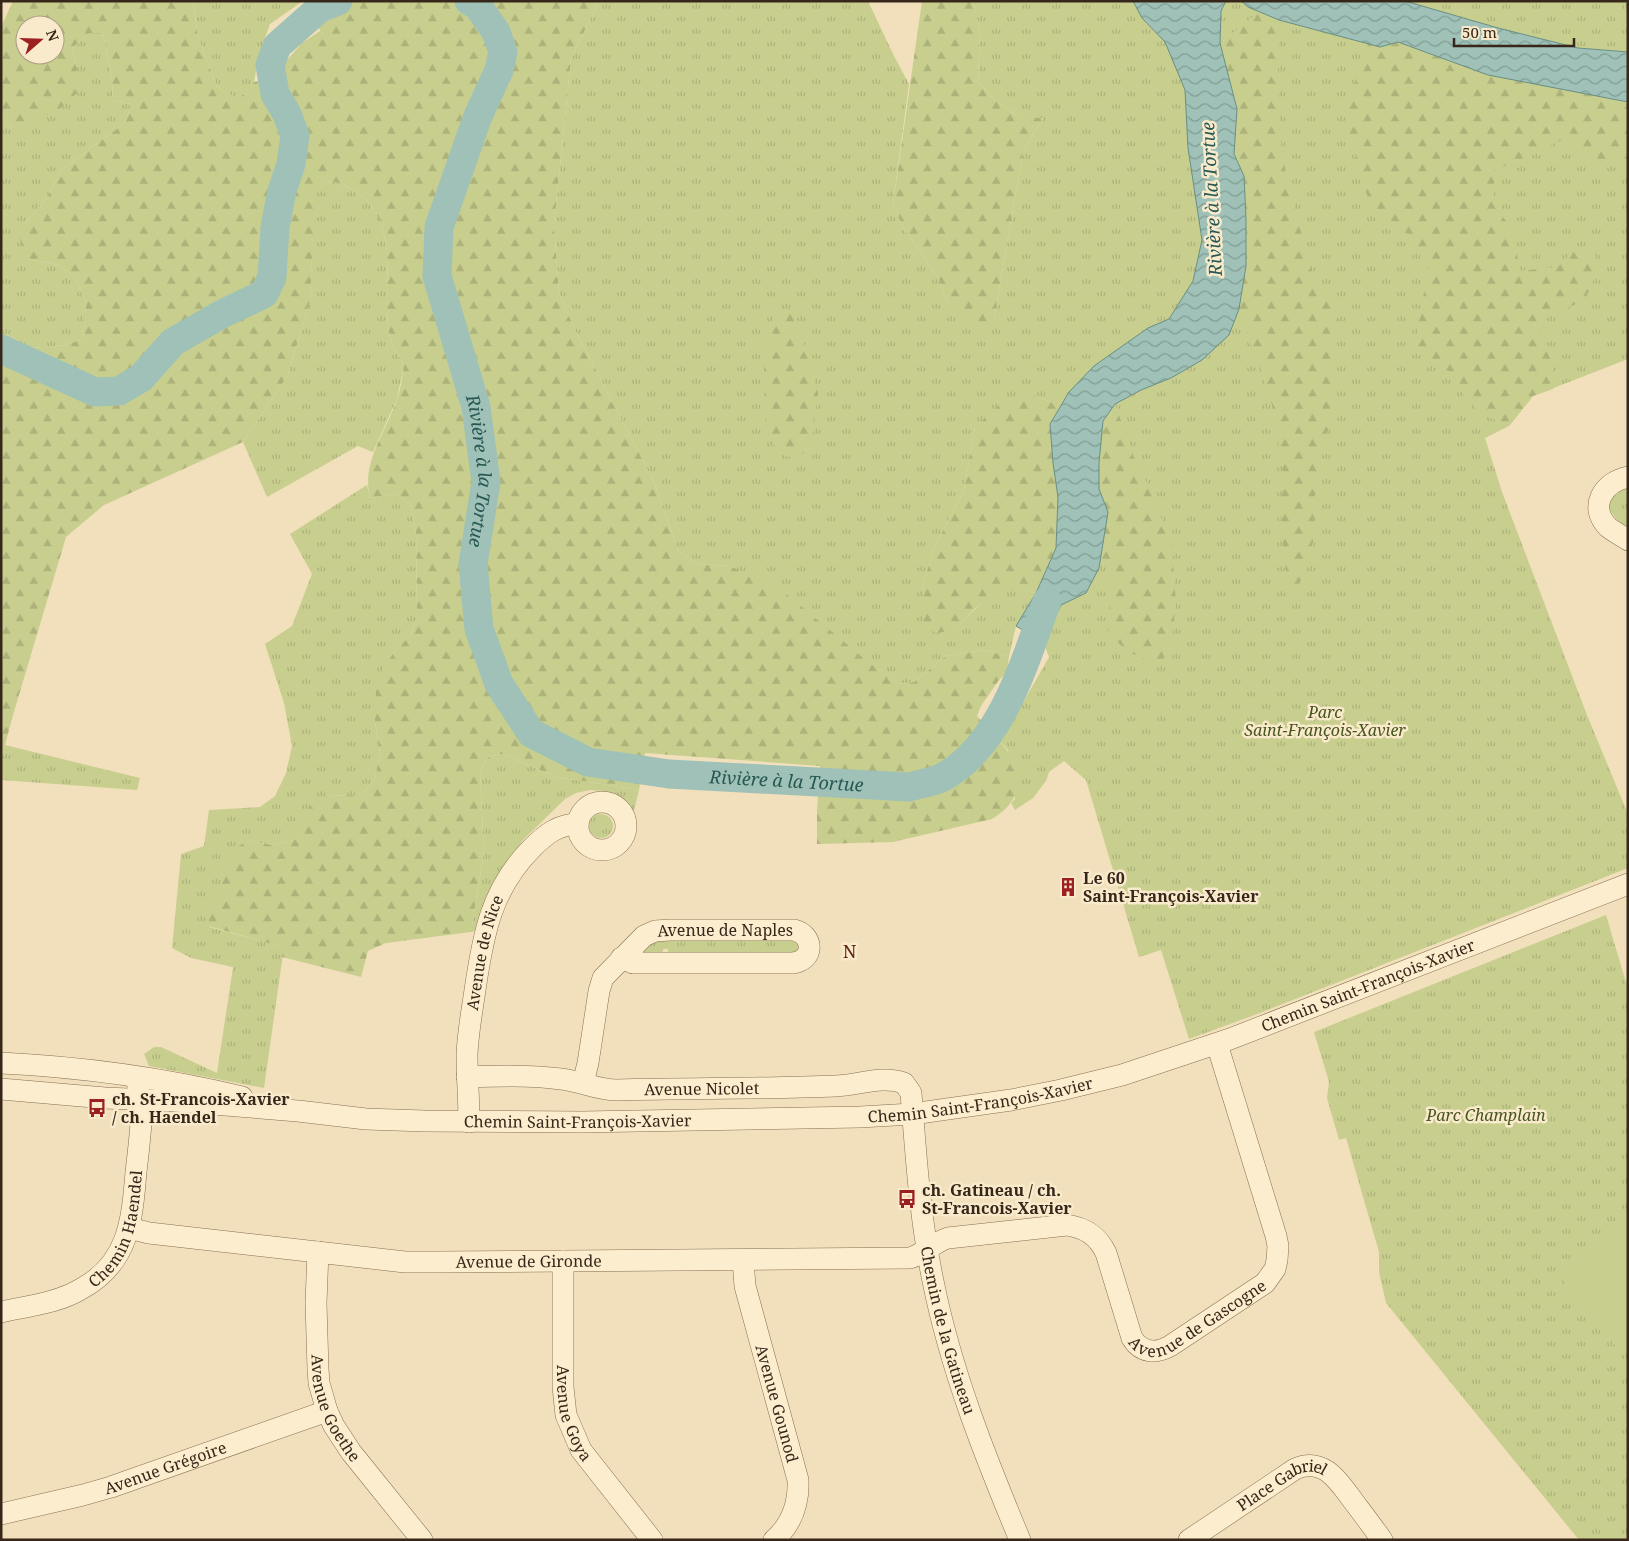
<svg xmlns="http://www.w3.org/2000/svg" width="1629" height="1541" viewBox="0 0 1629 1541" font-family="'Noto Serif',serif">
<style>
.grass{fill:url(#grass-tufts)}
.forest{fill:url(#forest-firs);fill-rule:evenodd}
.pitch{fill:#c8cf8e}
.water{fill:url(#water-waves);stroke:#678f84}
.lines{fill:none;stroke-linecap:round;stroke-linejoin:round}
.river{stroke:#9fc1b7;stroke-width:29}
.minor-casing{stroke:#896f54;stroke-width:22}
.minor{stroke:#fbedce;stroke-width:21}
.labels{text-anchor:middle;dominant-baseline:central;stroke-width:5;stroke-linejoin:round;paint-order:stroke}
.park-label{font-size:16px;font-style:italic;fill:#48551f;stroke:#f8eacb}
.poi-label{font-size:16px;font-weight:bold;fill:#37271a;stroke:#f8eacb;text-anchor:start}
.street-label{font-size:16px;fill:#37271a;stroke:#f8eacb}
.water-label{font-size:18px;font-style:italic;fill:#285854;stroke:#f8eacb}
.neighbourhood-label{font-size:18px;letter-spacing:1px;fill:#662616;stroke:#f8eacb}
</style>
<defs>
<pattern id="grass-tufts" width="24" height="20" patternUnits="userSpaceOnUse" patternTransform="scale(1.25)"><rect width="24" height="20" fill="#c8cf8e"/><path d="M3 7l-1-3M5 7V3M7 7l1-3M15 17l-1-3M17 17v-4M19 17l1-3" fill="none" stroke="#acb27a"/></pattern>
<pattern id="forest-firs" width="22" height="20" patternUnits="userSpaceOnUse" patternTransform="scale(1.25)"><rect width="22" height="20" fill="#c8cf8e"/><path d="M5 1l3.5 6h-7zM16 11l3.5 6h-7z" fill="#acb27a"/></pattern>
<pattern id="water-waves" width="16" height="10" patternUnits="userSpaceOnUse" patternTransform="scale(1.25)"><rect width="16" height="10" fill="#9fc1b7"/><path d="M0 5q4-4 8 0t8 0" fill="none" stroke="#829d94"/></pattern>
</defs>
<rect width="100%" height="100%" fill="#f1e0bb"/>
<path class="grass" d="M193 1H303L270 24 259 54 254 82 239 100 217 87 198 37Z
M599 1H868L894 56 909 84 893 204 903 228 921 252 939 281 948 303 994 318 1023 152 1043 118H1020L996 101 978 82 980 31 973 1H1133L1142 18 1165 42 1185 90 1188 148 1202 240 1193 281 1169 319 1148 328 1069 392 1060 406 1031 394 975 427 964 490 933 550 922 589 955 630C965 619 986 596 1000 590 1010 586 1025 591 1036 593L1016 626 1009 656 983 650 946 656 914 682 899 684 729 566 698 564 679 552 653 480 576 332 559 293 554 225 571 59Z
M1226 1H1241L1248 7 1279 20 1380 47 1398 42 1488 75 1628 102V359L1533 396 1509 426 1485 438 1502 492 1587 715 1628 814V868L1260 1013 1189 1039 1161 950 1139 957 1086 780 1064 761 1049 772 1046 781 1033 798 1015 810 1011 803 1015 799 1008 750 998 739 1020 708 1049 657 1043 642 1061 605 1085 593 1103 421 1115 404 1141 390 1246 219 1244 176 1234 154 1237 109 1220 43 1221 11Z
M1405 1H1628V52L1578 48 1498 28Z
M90 33H103L112 79 113 101 131 104 125 123 89 149 61 171 46 199 25 223 28 259 58 265 75 277 86 303 83 339 65 345 32 348 1 331V113L10 128 77 68 72 48Z
M326 181C342 182 355 189 366 200 401 237 380 293 390 338 392 347 400 357 404 365L397 399 373 452 358 446 267 497 243 442 287 377 310 302 314 193Z
M367 485 370 498 396 494 410 504 416 531 417 617 411 634 392 655 374 716 380 753 375 778 365 791 355 795 326 796 298 839 273 845 248 841 209 927 284 947 264 1088 149 1066 144 1054 154 1047H161L217 1073 233 967 191 958 172 948 181 854 204 846 209 810 260 807 275 796 286 773 292 746 284 703 265 644 292 626 312 574 290 534Z
M1624 488H1628V528C1610 515 1598 502 1624 488Z
M5 745 140 778 137 790 1 780V760Z
M502 754 557 777 639 790 633 815 627 805 617 796 602 791 590 790 576 793 565 799 523 840 508 862 475 931 471 932 484 851 480 773 487 757Z
M589 826a12 12 0 1 1 24 0a12 12 0 1 1-24 0Z
M1606 915 1628 989V1540H1579L1386 1303 1379 1272V1252L1346 1138 1339 1140 1327 1098 1329 1082 1314 1032Z
M659 940H796L800 948 796 954H668V949H663V954L639 953 649 943Z"/>
<path class="forest" d="M13 1H193L198 37 217 87 239 99 254 82 273 76 302 43 320 31 312 1H599L571 59 554 225 559 293 576 332 653 480 679 552 698 564 729 566 777 586 867 661 899 684 914 682 946 656 983 650 1009 656 1007 672 999 680 981 706 977 716C994 735 1012 752 1022 775 1016 797 1012 807 992 819L893 842 817 844V810L820 766 645 753 639 790 557 777 502 754 487 757 480 773 484 851 471 932 386 943 368 951 361 977 282 957 283 947 208 926 210 912 233 849 248 841 273 845 298 839 305 811 326 796 355 795 365 791 375 778 380 753 374 716 377 680 392 655 411 634 417 617 416 531 410 504 396 494 370 498C361 462 386 432 397 399 401 389 402 376 404 365 400 357 392 347 390 338 380 293 401 237 366 200 355 189 342 182 326 181L315 193 310 302 287 377 243 442 104 505 66 537 13 715 1 760V331L32 348 65 345 83 339 86 303 75 277 58 265 28 259 18 236 25 223 46 199 61 171 89 149 125 123 131 104 113 101 112 79 103 33H90L72 48 77 68V93L56 112 10 128 1 113V27ZM25 25H55V55H25Z
M922 1H973L980 31 978 82 996 101 1020 118H1043L1023 152 994 318 983 327 960 320 948 303 939 281 921 252 903 228 893 204Z
M1260 11 1279 20 1278 69 1279 128 1285 168 1311 271 1338 312 1328 430 1315 484 1313 542 1304 578 1294 587 1287 579 1281 529 1283 473 1272 405 1239 309 1246 266V219L1244 176 1234 154 1237 109 1220 43Z
M1398 42 1488 75 1628 102V163L1589 159 1562 140 1520 161 1494 170V206L1515 232 1519 271 1558 267 1572 252 1595 254 1597 271 1585 300 1554 314 1536 313 1540 331 1552 354 1553 389 1533 396 1509 426 1482 414 1465 398 1451 373 1414 351 1428 268 1408 234 1384 222 1367 195 1349 132 1350 100 1360 63 1368 44 1380 47Z
M791 313 802 337 818 393 813 434 803 454 787 457 774 445 765 419 764 368 767 341 774 317Z
M1031 394 1060 406 1050 424 1053 463 1058 497 1056 548 1036 593 1016 589 1001 590 974 609 955 630 937 633 925 628 922 589 933 550 964 490 975 427 1007 398Z
M1115 404 1135 460 1153 495 1172 547 1176 603 1171 647 1161 663C1133 656 1124 652 1107 629L1111 588V570L1100 562 1108 512 1099 489V463L1103 421Z"/>
<path class="pitch" d="M1628 1222V1341L1618 1349 1560 1277Z"/>
<path class="water" d="M1133 1H1226L1221 11 1220 43 1237 109 1234 154 1244 176 1246 219V266L1239 309 1229 335 1202 360 1171 378 1141 390 1115 404 1103 421 1099 463V489L1108 512 1099 568 1086 593 1061 605 1043 642 1016 626 1036 593 1056 548 1058 497 1053 463 1050 424 1069 392 1094 366 1148 328 1169 319 1193 281 1202 240 1188 148 1185 90 1165 42 1142 18Z
M1241 1H1405L1498 28 1578 48 1628 52V102L1488 75 1398 42 1380 47 1279 20 1248 7Z"/>
<g class="lines">
<g class="river">
<path id="s1" d="M469 1 477 5 496 32 503 52 499 70 478 116 439 227 437 276 476 407 486 482 473 564 479 629 499 684 531 733 588 762 669 774 909 787C920 784 935 782 945 776 1003 742 1025 660 1047 601"/>
<path d="M1 349 95 392 119 391 141 378 173 342 222 314 264 294 272 277 275 227 282 191 291 164 295 136 287 114 275 94 270 65 277 46 320 8 338 1"/>
</g>
<g class="minor-casing">
<g id="minor">
<path d="M1628 477C1603 482 1588 507 1608 527 1614 532 1622 536 1628 540"/>
<circle cx="602" cy="826" r="24"/>
<path d="M1 1063C82 1067 163 1078 242 1097"/>
<path id="s2" d="M467 1077C498 1076 530 1075 561 1079 580 1081 598 1090 617 1090 690 1088 763 1089 836 1086 859 1085 882 1075 904 1083L911 1093C916 1156 920 1219 933 1281 951 1371 985 1456 1020 1540"/>
<path id="s3" d="M583 1083 588 1063 599 991 603 978 644 936 655 931 670 930H794C814 935 815 960 793 963H633L621 958"/>
<path id="s4" d="M1 1089 105 1098 175 1101 298 1111 366 1119 425 1121 582 1122 860 1117 912 1114 1011 1100 1061 1090 1122 1075 1230 1039 1628 884"/>
<path id="s5" d="M469 1122C469 1099 467 1077 467 1054 468 1032 472 1011 475 990 483 935 491 889 532 848 545 835 558 824 578 824"/>
<path id="s6" d="M129 1228 149 1233 405 1262H440L910 1258C924 1254 934 1242 948 1238L1067 1225C1086 1228 1098 1236 1106 1253L1132 1338C1141 1353 1156 1354 1170 1346L1265 1283 1275 1269 1277 1260 1278 1246 1276 1236 1217 1044"/>
<path id="s7" d="M318 1252 316 1303 318 1369 319 1383 327 1411 334 1426 351 1452 422 1540"/>
<path id="s8" d="M743 1260 745 1286 798 1480C799 1504 792 1524 774 1540"/>
<path id="s9" d="M563 1261V1387L566 1415 581 1450 652 1540"/>
<path id="s10" d="M1 1312C28 1306 58 1303 81 1289 129 1263 132 1220 136 1172 138 1155 140 1139 141 1122 141 1107 138 1092 137 1077"/>
<path id="s11" d="M1 1514 83 1495 111 1487 327 1411"/>
<path id="s12" d="M1189 1540 1295 1469C1324 1456 1339 1482 1354 1502 1363 1514 1373 1527 1382 1540"/>
</g>
</g>
<use href="#minor" class="minor"/>
</g>
<defs>
<g id="building-bare" transform="scale(1.5)"><path d="M-4-6H4V6H1V3H-1V6H-4ZM-2.5-4.3h1.7v1.8h-1.7ZM.8-4.3h1.7v1.8H.8ZM-2.5-1h1.7V.8h-1.7ZM.8-1h1.7V.8H.8Z" fill="#9c1f22" stroke="#f8eacb" stroke-width="2.5" paint-order="stroke"/></g>
<g id="bus-bare" transform="scale(1.5)"><path d="M-5-6H5V4H4V6H2V4H-2V6H-4V4H-5ZM-3.5-4V0h7V-4ZM-3.5 1.2v1.5H-2V1.2ZM2 1.2v1.5H3.5V1.2Z" fill="#9c1f22" stroke="#f8eacb" stroke-width="2.5" paint-order="stroke"/></g>
</defs>
<g fill-rule="evenodd">
<use href="#building-bare" x="1068" y="887"/>
<use href="#bus-bare" x="97" y="1108"/>
<use href="#bus-bare" x="907" y="1199"/>
</g>
<g class="labels">
<g class="park-label">
<text x="1325" y="712">Parc<tspan x="1325" dy="18">Saint-François-Xavier</tspan></text>
<text x="1486" y="1115">Parc Champlain</text>
</g>
<g class="poi-label">
<text x="1083" y="878">Le 60<tspan x="1083" dy="18">Saint-François-Xavier</tspan></text>
<text x="112" y="1099">ch. St-Francois-Xavier<tspan x="112" dy="18">/ ch. Haendel</tspan></text>
<text x="922" y="1190">ch. Gatineau / ch.<tspan x="922" dy="18">St-Francois-Xavier</tspan></text>
</g>
<g class="street-label">
<text stroke="none"><textPath href="#s3" startOffset="248">Avenue de Naples</textPath></text>
<text stroke="none"><textPath href="#s5" startOffset="171">Avenue de Nice</textPath></text>
<text stroke="none"><textPath href="#s4" startOffset="1388">Chemin Saint-François-Xavier</textPath></text>
<text stroke="none"><textPath href="#s2" startOffset="236">Avenue Nicolet</textPath></text>
<text stroke="none"><textPath href="#s4" startOffset="982">Chemin Saint-François-Xavier</textPath></text>
<text stroke="none"><textPath href="#s4" startOffset="578">Chemin Saint-François-Xavier</textPath></text>
<text stroke="none"><textPath href="#s10" startOffset="158">Chemin Haendel</textPath></text>
<text stroke="none"><textPath href="#s6" startOffset="402">Avenue de Gironde</textPath></text>
<text stroke="none"><textPath href="#s6" startOffset="1164">Avenue de Gascogne</textPath></text>
<text stroke="none"><textPath href="#s2" startOffset="692">Chemin de la Gatineau</textPath></text>
<text stroke="none"><textPath href="#s8" startOffset="148">Avenue Gounod</textPath></text>
<text stroke="none"><textPath href="#s7" startOffset="160">Avenue Goethe</textPath></text>
<text stroke="none"><textPath href="#s9" startOffset="154">Avenue Goya</textPath></text>
<text stroke="none"><textPath href="#s11" startOffset="171">Avenue Grégoire</textPath></text>
<text stroke="none"><textPath href="#s12" startOffset="110">Place Gabriel</textPath></text>
</g>
<g class="water-label">
<text transform="translate(1211 199) rotate(-93)">Rivière à la Tortue</text>
<text stroke="none"><textPath href="#s1" startOffset="500">Rivière à la Tortue</textPath></text>
<text stroke="none"><textPath href="#s1" startOffset="1040">Rivière à la Tortue</textPath></text>
</g>
<g class="neighbourhood-label">
<text x="850" y="951">N</text>
</g>
</g>
<rect width="1629" height="1541" fill="none" stroke="#37271a" stroke-width="5"/>
<g transform="translate(40 40) rotate(70)"><circle r="24" fill="#f8eacb" stroke="#ab9c84"/>
<path d="M0-4L9 19L0 12L-9 19Z" fill="#9c1f22"/>
<text y="-8" font-size="14" font-weight="bold" text-anchor="middle" fill="#37271a">N</text>
</g>
<path d="M1454 38v8h120v-8" fill="none" stroke="#37271a" stroke-width="2.5"/>
<text x="1462" y="38" font-size="15" fill="#37271a" stroke="#f8eacb" stroke-width="4" paint-order="stroke">50 m</text>
</svg>
